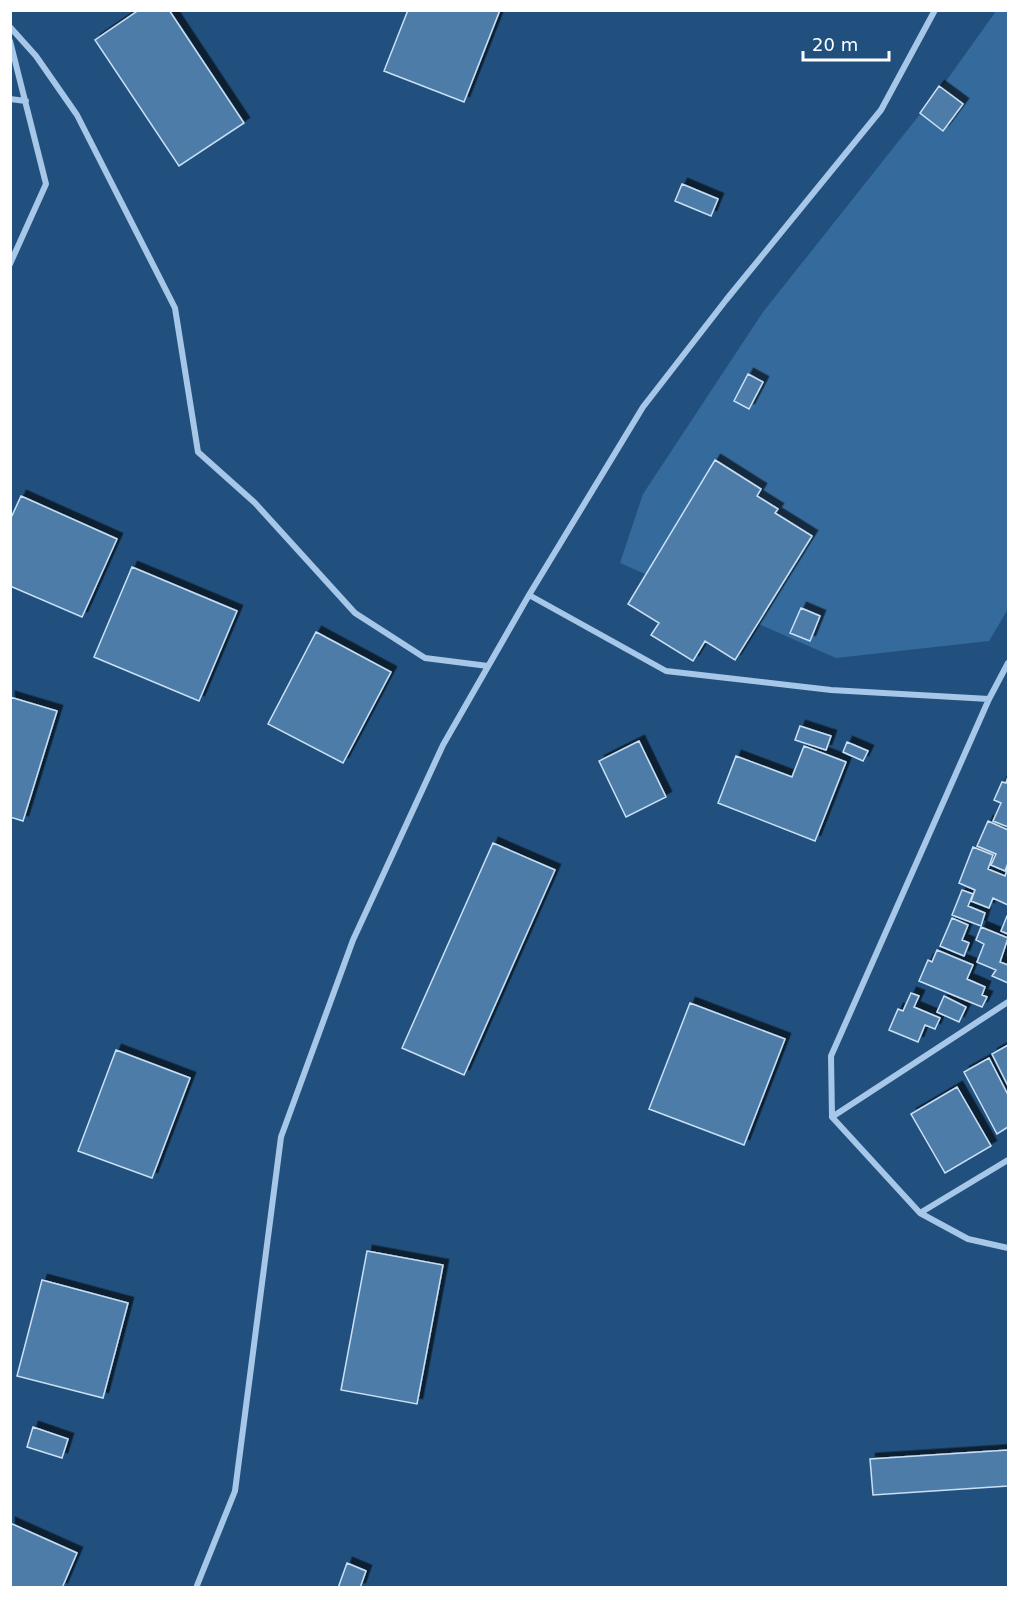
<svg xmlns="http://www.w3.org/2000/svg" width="1019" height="1598" viewBox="0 0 1019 1598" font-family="'DejaVu Sans',sans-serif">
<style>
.green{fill:#346a9c}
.building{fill:#4e7ca9;stroke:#c9e0f5;stroke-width:1.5;filter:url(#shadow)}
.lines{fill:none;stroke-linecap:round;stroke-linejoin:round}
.street{stroke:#a6c7e7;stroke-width:6}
</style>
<defs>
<filter id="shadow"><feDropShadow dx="5.5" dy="-5.5" stdDeviation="0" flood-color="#0009"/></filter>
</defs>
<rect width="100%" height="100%" fill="#21507e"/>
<path class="green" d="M996 11H1008V609L989 641 836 658 620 563 643 494 763 312 944 84Z"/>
<path class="building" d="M139 10H169L244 123 179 166 95 40Z
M408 10H500L464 102 384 71Z
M939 86 963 104 943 131 920 113Z
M682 184 718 199 711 216 675 201Z
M748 374 763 382 749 409 734 401Z
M715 460 761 489 757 496 778 509 775 513 812 536 735 660 705 641 693 661 651 635 659 623 628 604Z
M21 496 117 539 82 617 10 586V520Z
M132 567 237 611 199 701 94 657Z
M801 608 820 616 810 641 790 633Z
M316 632 391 672 343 763 268 724Z
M10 697 57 711 23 821 10 817Z
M800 726 831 736 826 750 795 740Z
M639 741 666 797 626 817 599 761Z
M847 742 868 751 863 761 843 752Z
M804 746 846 762 815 841 718 803 736 756 792 777Z
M1008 777V827L993 821 1001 803 994 800 1002 782 1006 783Z
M988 821 1008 830V863L1005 871 991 865 996 854 977 846Z
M493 843 555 870 464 1075 402 1048Z
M973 847 993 855 988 869 1005 876 1008 867V905L993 898 989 908 971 901 975 890 959 883Z
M962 890 973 894 968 906 985 913 981 926 952 915Z
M1007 916H1008V934L1001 931Z
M952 918 968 925 962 940 969 943 964 956 940 946Z
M981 927 1008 938 1000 962 1008 965V983L992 976 996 970 977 962 984 944 976 940Z
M937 950 973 965 967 979 985 987 982 995 987 997 982 1007 919 981 928 960 932 962Z
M911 993 919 996 914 1007 940 1018 935 1029 925 1025 918 1042 889 1030 898 1009 903 1011Z
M944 996 966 1007 959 1022 937 1012Z
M690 1003 785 1039 744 1145 649 1109Z
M1008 1045V1086L992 1054Z
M116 1050 190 1078 152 1178 78 1151Z
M989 1058 1008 1095V1127L997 1134 964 1072Z
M957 1087 991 1146 945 1173 911 1114Z
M367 1251 443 1265 417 1404 341 1390Z
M42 1280 128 1303 103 1398 17 1376Z
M33 1427 68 1439 62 1458 27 1447Z
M1008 1450V1486L873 1495 870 1459Z
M10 1523 77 1553 62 1588H10Z
M347 1563 366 1571 360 1588H338Z"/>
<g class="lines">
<path class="street" d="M10 27 36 56 77 115 175 308 198 452 255 503 355 613 425 658 488 666
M10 41 46 184 10 264
M10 99 26 101
M529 595 666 671 831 690 989 699
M1008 1002 832 1117 920 1213 968 1239 1008 1248
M832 1117 831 1056 989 699 1008 663
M920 1213 1008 1160
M196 1588 235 1491 281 1137 353 940 443 745 529 595 643 407 726 300 881 110 935 10"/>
</g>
<rect width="1019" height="1598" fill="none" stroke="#ffffff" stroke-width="24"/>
<path d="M803 51v9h86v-9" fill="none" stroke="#ffffff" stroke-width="3"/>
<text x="812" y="51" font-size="18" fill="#ffffff" stroke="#21507e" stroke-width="4.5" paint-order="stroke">20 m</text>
</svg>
